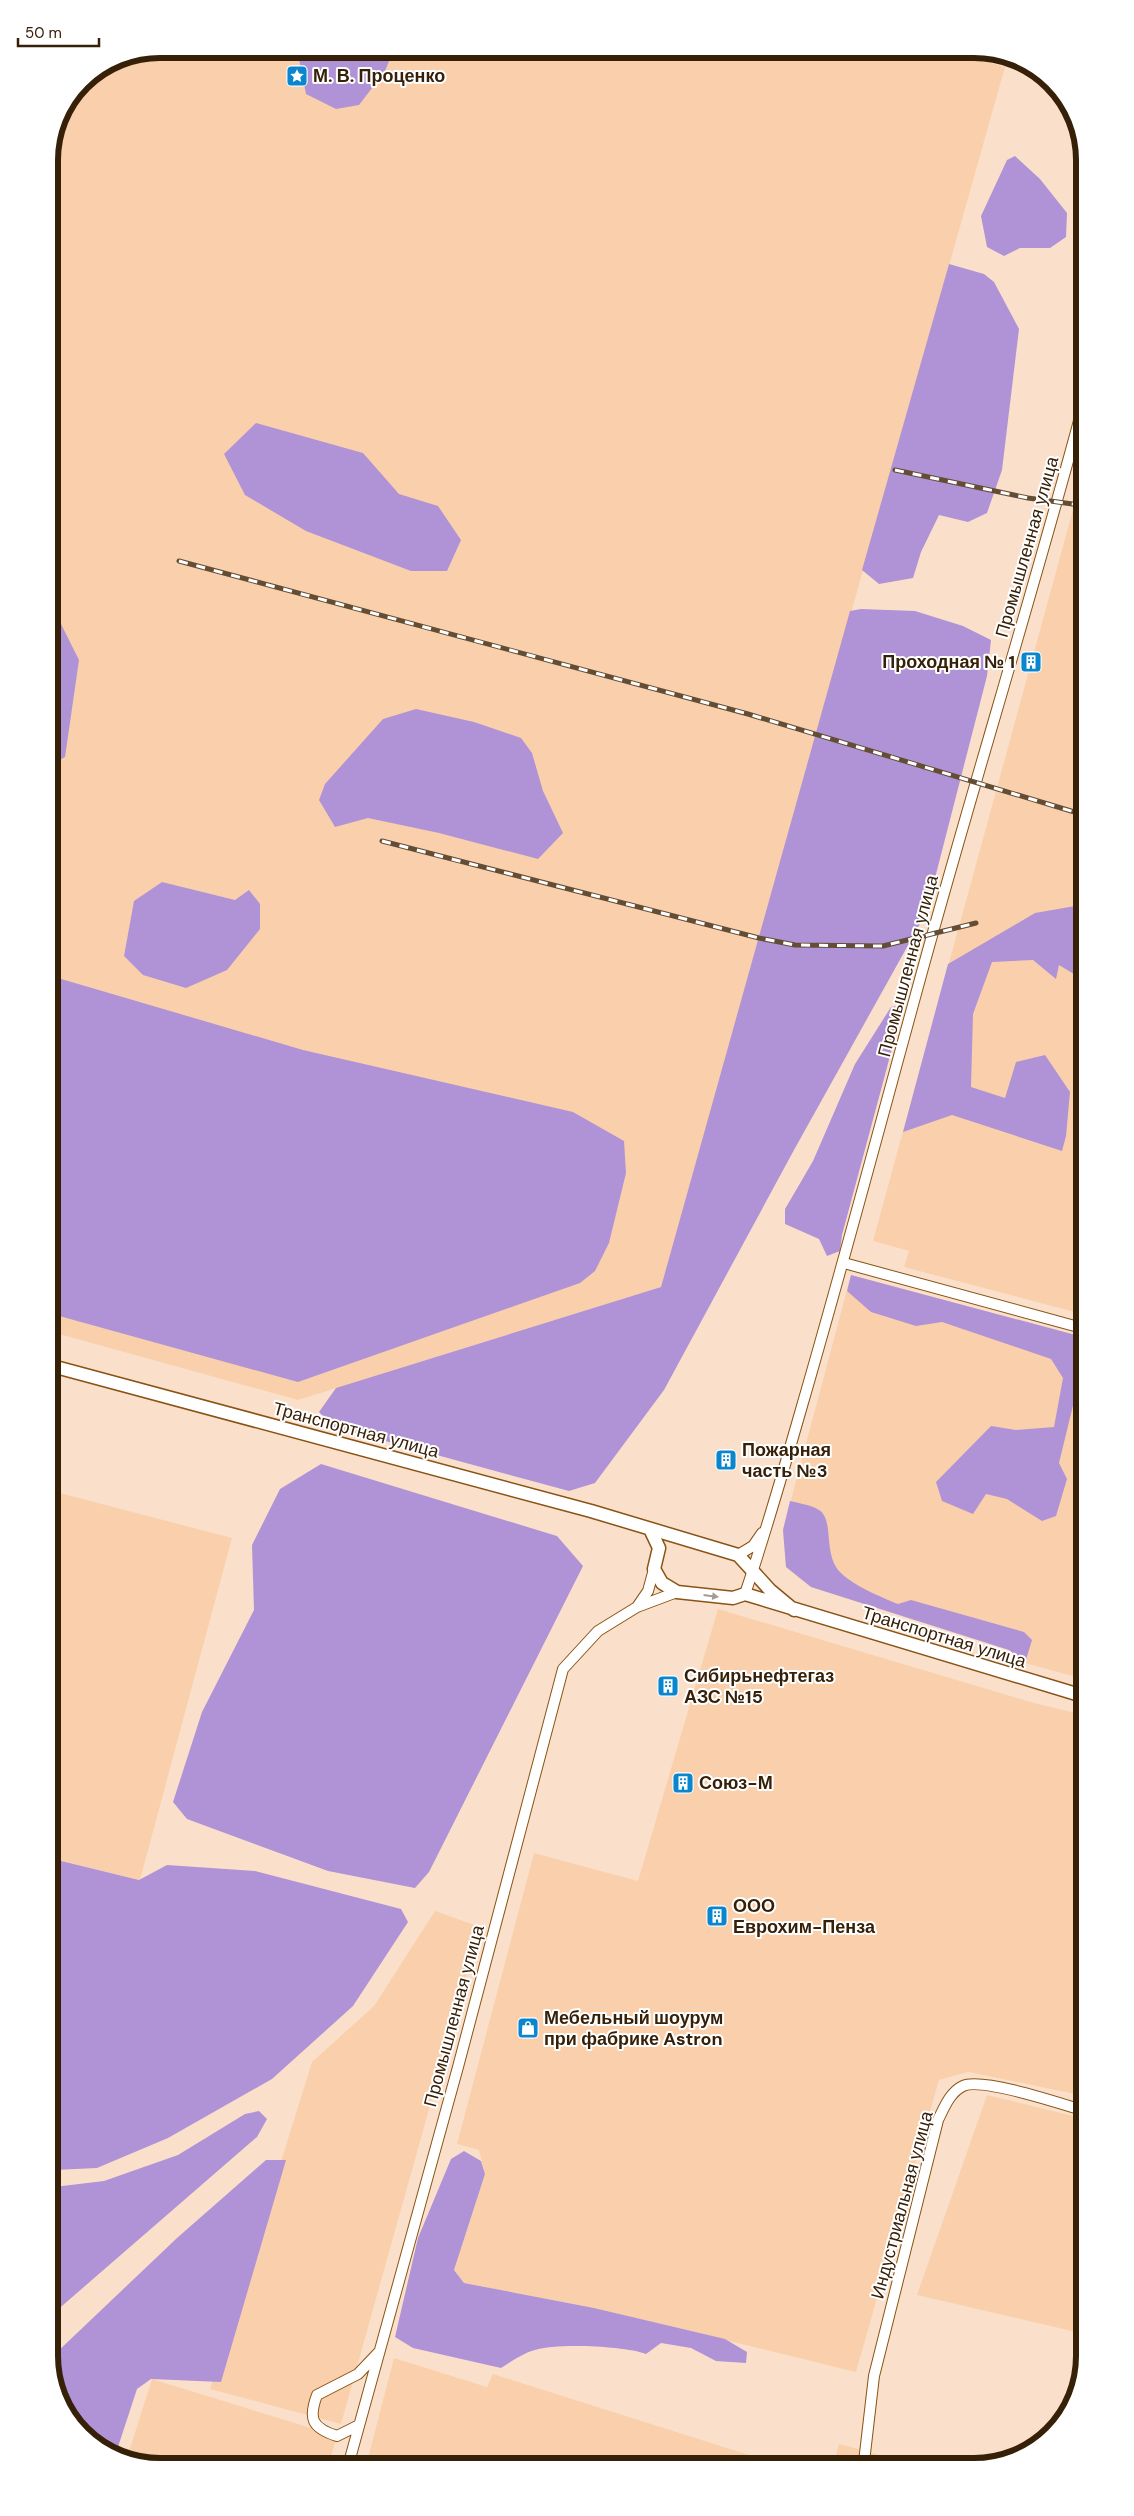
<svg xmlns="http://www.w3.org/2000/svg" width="1134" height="2516" viewBox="0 0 1134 2516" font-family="'DM Sans',sans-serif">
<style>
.built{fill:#f9d0ab}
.forest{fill:#b093d6}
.water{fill:#99cdf7}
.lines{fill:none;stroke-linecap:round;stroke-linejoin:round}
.minor-casing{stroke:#895315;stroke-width:12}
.tertiary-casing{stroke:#895315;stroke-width:15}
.minor{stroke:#fff;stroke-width:10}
.tertiary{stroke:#fff;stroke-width:12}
.rail-casing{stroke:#644d35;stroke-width:5}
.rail{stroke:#fff;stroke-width:3;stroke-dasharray:9;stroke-linecap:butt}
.oneway{fill:#a59b90}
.labels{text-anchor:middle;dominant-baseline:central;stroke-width:4;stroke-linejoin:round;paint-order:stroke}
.poi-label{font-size:18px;font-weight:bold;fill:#372008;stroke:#fff;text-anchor:start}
.street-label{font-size:18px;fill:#372008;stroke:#fff}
.rim{fill:none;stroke:#372008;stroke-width:6}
</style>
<rect width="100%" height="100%" fill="#fae0ca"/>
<path class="built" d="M159 49H941L1005 67 661 1287 298 1400 52 1332 49 152 57 117 81 81 117 57Z
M1080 484 1082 1314 904 1267 909 1251 873 1241Z
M851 1275 1083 1337V1679L1025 1663 1009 1650 811 1587 786 1567 783 1530Z
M52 1491 232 1538 140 1880 53 1859Z
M718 1609 1034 1703 1084 1715 1085 2096 968 2072 939 2080 856 2372 594 2308 464 2283 454 2270 485 2174 479 2150 457 2144 534 1853 638 1881Z
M435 1911 480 1927 341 2424 210 2389 312 2062 374 2006Z
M987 2095 1085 2119V2334L917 2295Z
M394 2358 487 2387 493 2374 774 2463 366 2466Z
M152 2379 337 2436 328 2466 152 2467 127 2458Z
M839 2444 902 2461V2462H834Z"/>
<path class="forest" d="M297 49H394L385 71 359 105 336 109 306 94Z
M1015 156 1040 179 1067 213 1066 237 1050 248H1020L1004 256 987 247 981 216 1007 160Z
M949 264 984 274 994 282 1019 329 1002 470 987 513 968 522 939 515 921 552 913 578 879 584 862 570Z
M256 423 363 453 399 494 438 506 461 540 447 571H411L306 531 245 495 224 454Z
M50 609 54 610 79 660 65 757 51 765Z
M861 609 915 611 963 626 991 640 987 676 926 913 794 1150 664 1390 595 1483 569 1491 334 1427 319 1412 336 1388 661 1287 850 611Z
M416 709 474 722 521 738 532 753 543 791 563 833 538 859 439 833 368 818 335 827 319 800 325 784 383 719Z
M162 882 235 900 249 890 260 904V929L227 970 186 988 143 975 124 956 134 901Z
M1081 905 1082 979 1059 965 1056 979 1033 960 992 962 973 1014 971 1087 1005 1098 1016 1062 1045 1055 1070 1092 1066 1136 1062 1151 952 1115 903 1132 948 964 1035 913Z
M51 976 303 1050 573 1112 624 1141 626 1173 609 1243 595 1271 580 1283 298 1382 52 1314Z
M898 1006 900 1019 842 1235 840 1251 827 1256 819 1239 785 1224V1209L813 1161 855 1064 891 1007Z
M851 1275 1083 1337V1378L1078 1385 1059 1463 1067 1479 1056 1516 1042 1521 1007 1499 986 1494 973 1514 942 1501 936 1482 991 1426 1016 1430 1054 1427 1063 1378 1051 1359 942 1322 916 1326 871 1312 847 1291Z
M321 1464 557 1536 583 1566 429 1872 415 1888 328 1871 187 1819 173 1802 202 1712 254 1610 252 1545 280 1489Z
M790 1501C798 1503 812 1505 819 1510 835 1520 822 1555 841 1573 854 1586 881 1597 898 1604L911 1600 1024 1632 1032 1640 1025 1663 1009 1650 811 1587 786 1567 783 1530Z
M53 1859 139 1880 167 1865 255 1871 401 1909 408 1922 353 2006 272 2079 168 2138 97 2168 54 2170Z
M259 2111 267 2119 257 2137 55 2312 54 2187 104 2181 178 2155 245 2114Z
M464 2151 481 2161 485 2174 454 2270 464 2283 594 2308 725 2339 747 2352 746 2363 716 2361 691 2348 661 2343 646 2354C624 2346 557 2343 535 2350 523 2353 511 2362 501 2368L413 2348 395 2337 418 2238 451 2159Z
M266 2160H286L221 2382 151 2379 137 2389 116 2453 92 2445 55 2392V2354L177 2238Z"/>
<path class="water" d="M50 504 59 506 50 541Z"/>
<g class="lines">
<g class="minor-casing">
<path id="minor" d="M844 1263 1082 1328
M738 1555 753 1546 762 1533
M745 1594C766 1532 784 1469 802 1406 845 1258 884 1110 925 961 975 780 1031 599 1080 417
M637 1607 648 1591 654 1569
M359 2425 337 2436C312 2428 308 2419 317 2395L358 2374 379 2352
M864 2462 874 2376 938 2120C944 2108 950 2092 963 2086 982 2077 1062 2104 1085 2111
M348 2466 458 2067 563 1669 598 1631 637 1607 677 1592"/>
</g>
<g class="tertiary-casing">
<path id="tertiary" d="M52 1366 591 1511 738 1555 770 1590 794 1610
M650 1529 659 1548 654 1569 662 1583 677 1592 733 1598 745 1594 1083 1696"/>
</g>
<use href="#minor" class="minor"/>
<use href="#tertiary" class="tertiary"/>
<g class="rail-casing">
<path id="rail" d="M895 470 1028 498 1080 505
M179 561 748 714 1081 814
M382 841 759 938 795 945 883 946 976 923"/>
</g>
<use href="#rail" class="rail"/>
</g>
<defs><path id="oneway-solid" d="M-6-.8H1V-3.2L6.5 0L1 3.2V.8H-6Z" transform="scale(1.25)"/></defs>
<use class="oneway" href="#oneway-solid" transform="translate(711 1596) rotate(7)"/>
<defs>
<g id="sight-square" transform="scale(1.125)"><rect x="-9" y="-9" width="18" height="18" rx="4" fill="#0986ce" stroke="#fff"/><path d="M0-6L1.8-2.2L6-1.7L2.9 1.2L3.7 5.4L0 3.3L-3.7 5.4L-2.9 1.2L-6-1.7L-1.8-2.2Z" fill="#fff"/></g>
<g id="building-square" transform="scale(1.125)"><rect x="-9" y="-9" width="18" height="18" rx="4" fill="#0986ce" stroke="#fff"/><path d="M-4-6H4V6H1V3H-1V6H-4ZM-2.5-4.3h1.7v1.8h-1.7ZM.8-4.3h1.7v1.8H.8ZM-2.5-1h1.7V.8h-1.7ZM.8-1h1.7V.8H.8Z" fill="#fff"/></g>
<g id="shop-square" transform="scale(1.125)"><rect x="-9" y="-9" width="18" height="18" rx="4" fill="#0986ce" stroke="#fff"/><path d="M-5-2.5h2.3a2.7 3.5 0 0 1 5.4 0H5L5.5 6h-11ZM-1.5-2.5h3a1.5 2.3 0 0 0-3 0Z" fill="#fff"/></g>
</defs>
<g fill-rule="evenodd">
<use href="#sight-square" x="297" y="76"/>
<use href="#building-square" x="1031" y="662"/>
<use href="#building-square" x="726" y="1460"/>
<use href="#building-square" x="668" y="1686"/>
<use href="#building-square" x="683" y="1783"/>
<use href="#building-square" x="717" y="1916"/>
<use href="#shop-square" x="528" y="2028"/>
</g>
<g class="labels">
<g class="poi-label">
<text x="313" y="76">М. В. Проценко</text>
<text x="1015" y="662" text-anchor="end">Проходная № 1</text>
<text x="742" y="1450">Пожарная<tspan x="742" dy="21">часть №3</tspan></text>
<text x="684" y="1676">Сибирьнефтегаз<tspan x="684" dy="21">АЗС №15</tspan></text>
<text x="699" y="1783">Союз-М</text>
<text x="733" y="1906">ООО<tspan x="733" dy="21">Еврохим-Пенза</tspan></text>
<text x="544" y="2018">Мебельный шоурум<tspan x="544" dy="21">при фабрике Astron</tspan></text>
</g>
<g class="street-label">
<text transform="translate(1027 547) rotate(-74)">Промышленная улица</text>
<text transform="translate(908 966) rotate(-75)">Промышленная улица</text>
<text transform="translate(356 1430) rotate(15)">Транспортная улица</text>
<text transform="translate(944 1637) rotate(17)">Транспортная улица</text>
<text transform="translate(454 2016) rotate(-75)">Промышленная улица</text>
<text transform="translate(902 2205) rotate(-75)">Индустриальная улица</text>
</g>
</g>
<path d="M0 0H1134V2516H0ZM160 58H974A102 102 0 0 1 1076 160V2356A102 102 0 0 1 974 2458H160A102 102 0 0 1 58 2356V160A102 102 0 0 1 160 58Z" fill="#fff" fill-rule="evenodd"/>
<path class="rim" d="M160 58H974A102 102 0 0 1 1076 160V2356A102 102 0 0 1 974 2458H160A102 102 0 0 1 58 2356V160A102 102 0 0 1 160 58Z"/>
<path d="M18 38v8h81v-8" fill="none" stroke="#372008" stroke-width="2.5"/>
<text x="25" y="38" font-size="15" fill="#372008" stroke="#ffffff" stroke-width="4" paint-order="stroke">50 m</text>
</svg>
